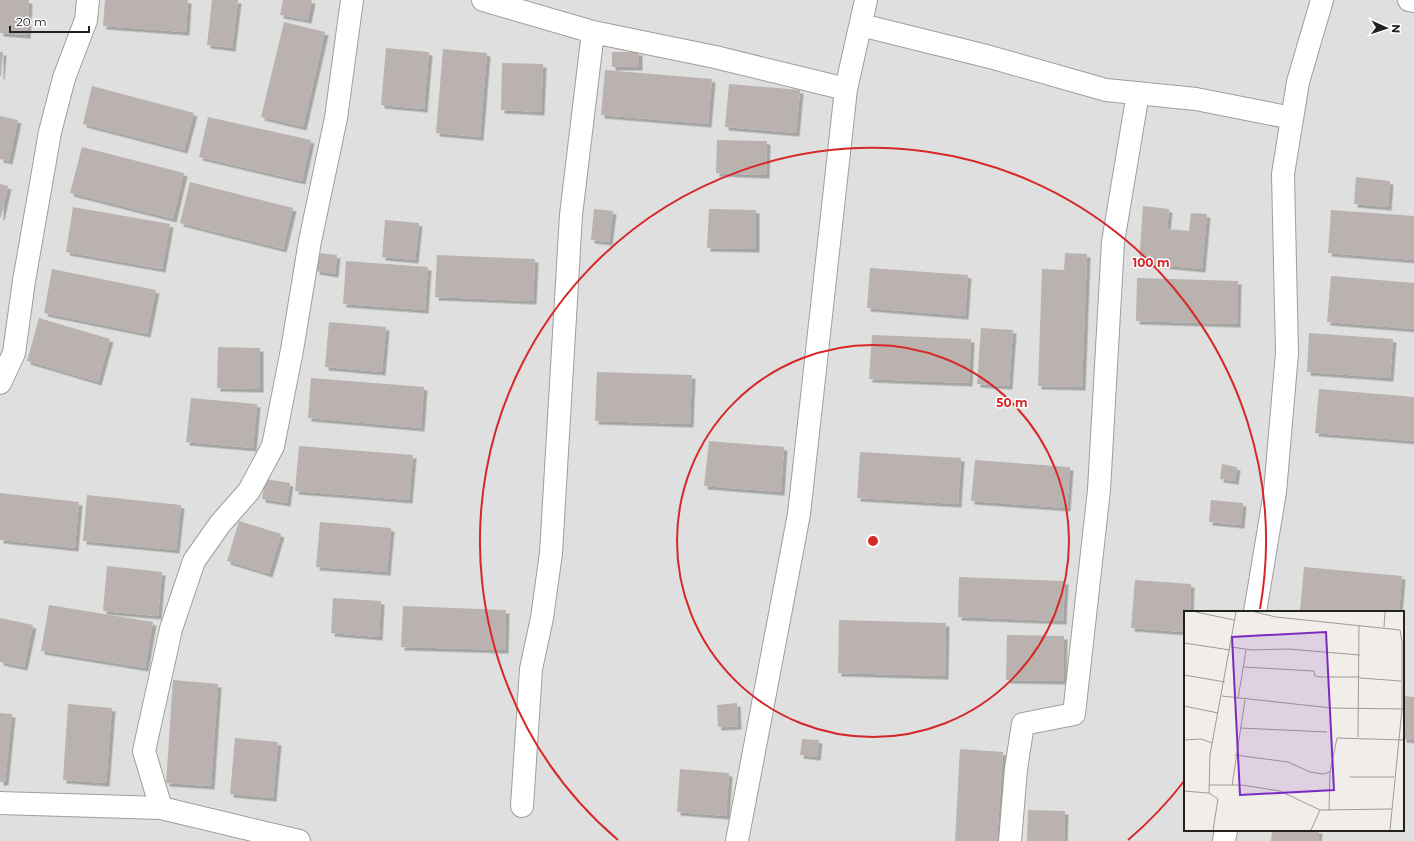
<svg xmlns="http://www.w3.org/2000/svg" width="1414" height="841" viewBox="0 0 1414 841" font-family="Montserrat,sans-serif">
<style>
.residential{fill:#dfdfdf;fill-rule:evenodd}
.building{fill:#bab2af;filter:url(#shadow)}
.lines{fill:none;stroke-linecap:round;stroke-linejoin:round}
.minor-casing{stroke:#9e9e9e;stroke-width:24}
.minor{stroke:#fff;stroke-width:22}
.ring{fill:none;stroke:#d62828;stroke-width:2}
.inset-road{fill:none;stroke:#9e9b99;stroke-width:1}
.view{fill:#7b2cbf;fill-opacity:0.15;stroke:#7b2cbf;stroke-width:2}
.inset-edge{fill:none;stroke:#212121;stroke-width:2}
.centre{fill:#d62828;stroke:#fff;stroke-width:2}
.ring-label{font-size:12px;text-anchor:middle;font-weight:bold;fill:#d62828;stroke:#fff;stroke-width:3;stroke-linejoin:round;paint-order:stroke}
</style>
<defs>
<filter id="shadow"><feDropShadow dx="3.5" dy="3.5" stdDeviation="0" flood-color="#0004"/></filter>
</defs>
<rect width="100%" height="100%" fill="#f1ede9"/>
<path class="residential" d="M0 0H1414V841H0ZM1185 612H1403V830H1185Z"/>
<path class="building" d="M0 0H29L27 35 0 33Z
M105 0H188L186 32 103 26Z
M212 0H238L232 48 207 45Z
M283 0H312L308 20 280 15Z
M284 22 325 32 303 127 261 117Z
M386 48 429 52 424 109 381 105Z
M443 49 487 53 480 137 436 133Z
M0 52H3L1 76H0Z
M612 52H639V67H612Z
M502 63 543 64 541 112 501 110Z
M605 70 712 79 708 124 601 115Z
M729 84 800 90 796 133 725 127Z
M92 86 194 113 184 150 83 124Z
M0 116 18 120 9 161 0 159Z
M208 117 311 140 302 181 199 157Z
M717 140 767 141 766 175 716 173Z
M82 147 184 173 173 219 70 193Z
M1356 177 1390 181 1388 207 1354 204Z
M190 182 293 208 283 249 180 223Z
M0 184 8 186 1 217H0Z
M1143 206 1169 209 1167 229 1189 231 1191 213 1207 214 1202 269 1139 263Z
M73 207 170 224 162 269 66 252Z
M594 209 613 211 609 242 591 240Z
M709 209 756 210V249L707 248Z
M1331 210 1414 216V260L1328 253Z
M385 220 419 223 415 260 382 257Z
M318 253 337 255 335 274 316 271Z
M1065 253 1087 254 1082 387 1038 386 1042 269 1064 270Z
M437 255 535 259 533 301 435 297Z
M346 261 428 267 425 310 343 304Z
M870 268 968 275 965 316 867 308Z
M52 269 156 290 147 334 44 313Z
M1331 276 1414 283V329L1327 322Z
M1137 278 1238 281 1237 324 1136 321Z
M39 318 110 339 98 382 27 361Z
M329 322 386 327 382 372 325 367Z
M981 328 1013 330 1009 386 977 384Z
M1309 333 1393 339 1390 378 1307 372Z
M872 335 971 339 969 383 869 379Z
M218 347 260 348V389L217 388Z
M597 372 692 375 690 424 595 421Z
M311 378 424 387 421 428 308 418Z
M1319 389 1414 397V441L1315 433Z
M191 398 257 404 253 448 186 442Z
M709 441 784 447 781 492 704 486Z
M299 446 413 455 409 500 295 491Z
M860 452 961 458 958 504 857 498Z
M975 460 1070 467 1067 508 971 501Z
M1222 464 1237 467 1235 481 1220 479Z
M265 479 290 483 287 503 262 499Z
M0 493 79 502 75 548 0 540Z
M87 495 181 505 176 550 83 541Z
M1211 500 1243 503 1241 525 1209 522Z
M239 521 281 534 269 574 227 561Z
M320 522 391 528 387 572 316 567Z
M107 566 162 572 158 616 103 611Z
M1304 567 1402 576 1399 612H1300Z
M959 577 1065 581 1063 621 958 617Z
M1135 580 1191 584 1190 612H1185V632L1131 628Z
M333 598 381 601 379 637 331 633Z
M49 605 153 622 145 668 41 651Z
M403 606 506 610 505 650 401 647Z
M0 618 33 625 24 667 0 662Z
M839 620 946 623 945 676 838 673Z
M1007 635 1064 636 1063 681 1006 680Z
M173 680 218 684 211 786 166 783Z
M1403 696 1414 697V740L1403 739Z
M737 703 738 726 718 727 717 705Z
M68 704 112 708 106 783 63 780Z
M0 713 12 714 5 782H0Z
M235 738 278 742 273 798 230 794Z
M802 739 819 740 817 757 800 755Z
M960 749 1003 752 997 841H955Z
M680 769 729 773 726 816 677 812Z
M1028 810 1065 811 1064 841H1027Z
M1272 830H1319L1318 841H1271Z"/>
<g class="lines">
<g class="minor-casing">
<path id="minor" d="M483 0 593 32 715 57 846 89
M1409 0 1414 1
M861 25 990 57 1106 90 1196 99 1292 118
M0 383 14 353 24 281 50 132 64 78 86 20 88 0
M1255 612 1275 492 1287 353 1283 174 1298 82 1322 0
M0 803 161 808 144 751 171 629 194 561 220 524 249 491 273 446 292 350 310 241 336 118 352 0
M522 806 531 669 542 618 551 553 571 215 593 32
M161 808 299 841
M737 841 799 514 846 89 866 0
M1010 841 1016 769 1023 724 1074 714 1099 490 1113 242 1138 93
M1224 841 1226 830"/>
</g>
<use href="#minor" class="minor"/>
</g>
<g class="ring">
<circle cx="873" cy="541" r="196"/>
<path d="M1185 780A393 393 0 0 1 1128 840M618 840A393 393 0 1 1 1260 609"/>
</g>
<g transform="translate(1184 611)">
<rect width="220" height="220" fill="#f1ede9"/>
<path class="inset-road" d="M12 1 50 9M71 1 92 6 216 19 218 30V98L206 219M200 16 201 1M0 32 46 39M47 36 68 39 104 38 176 44M60 56 130 60 131 65 136 66H176M0 64 41 71M176 67 217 70M38 85 147 97 220 98M54 88 62 39M0 95 34 102M56 117 143 121M174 126 175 14M0 129 17 128 28 132M51 144 104 151 126 161 139 163 146 161 145 200M146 161 153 127 220 129M166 166H210M25 174H58L96 180 136 199M48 175 61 89M0 180 25 182M29 219 34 188 25 182 26 144 52 1M127 219 136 199 208 198"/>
<path class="view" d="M142 21 150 179 56 184 48 26Z"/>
<rect width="220" height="220" class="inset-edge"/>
</g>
<circle cx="873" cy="541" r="6" class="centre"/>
<g class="ring-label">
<text x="1151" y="267">100 m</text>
<text x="1012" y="407">50 m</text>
</g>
<g transform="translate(1386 28) rotate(93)" stroke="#ffffff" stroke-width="3" paint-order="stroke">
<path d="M0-3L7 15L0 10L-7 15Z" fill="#212121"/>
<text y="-6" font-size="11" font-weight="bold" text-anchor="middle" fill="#212121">N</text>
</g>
<path d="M10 26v6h79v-6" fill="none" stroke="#212121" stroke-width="2"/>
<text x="16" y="26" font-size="12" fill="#212121" stroke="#ffffff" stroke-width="3" paint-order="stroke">20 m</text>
</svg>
